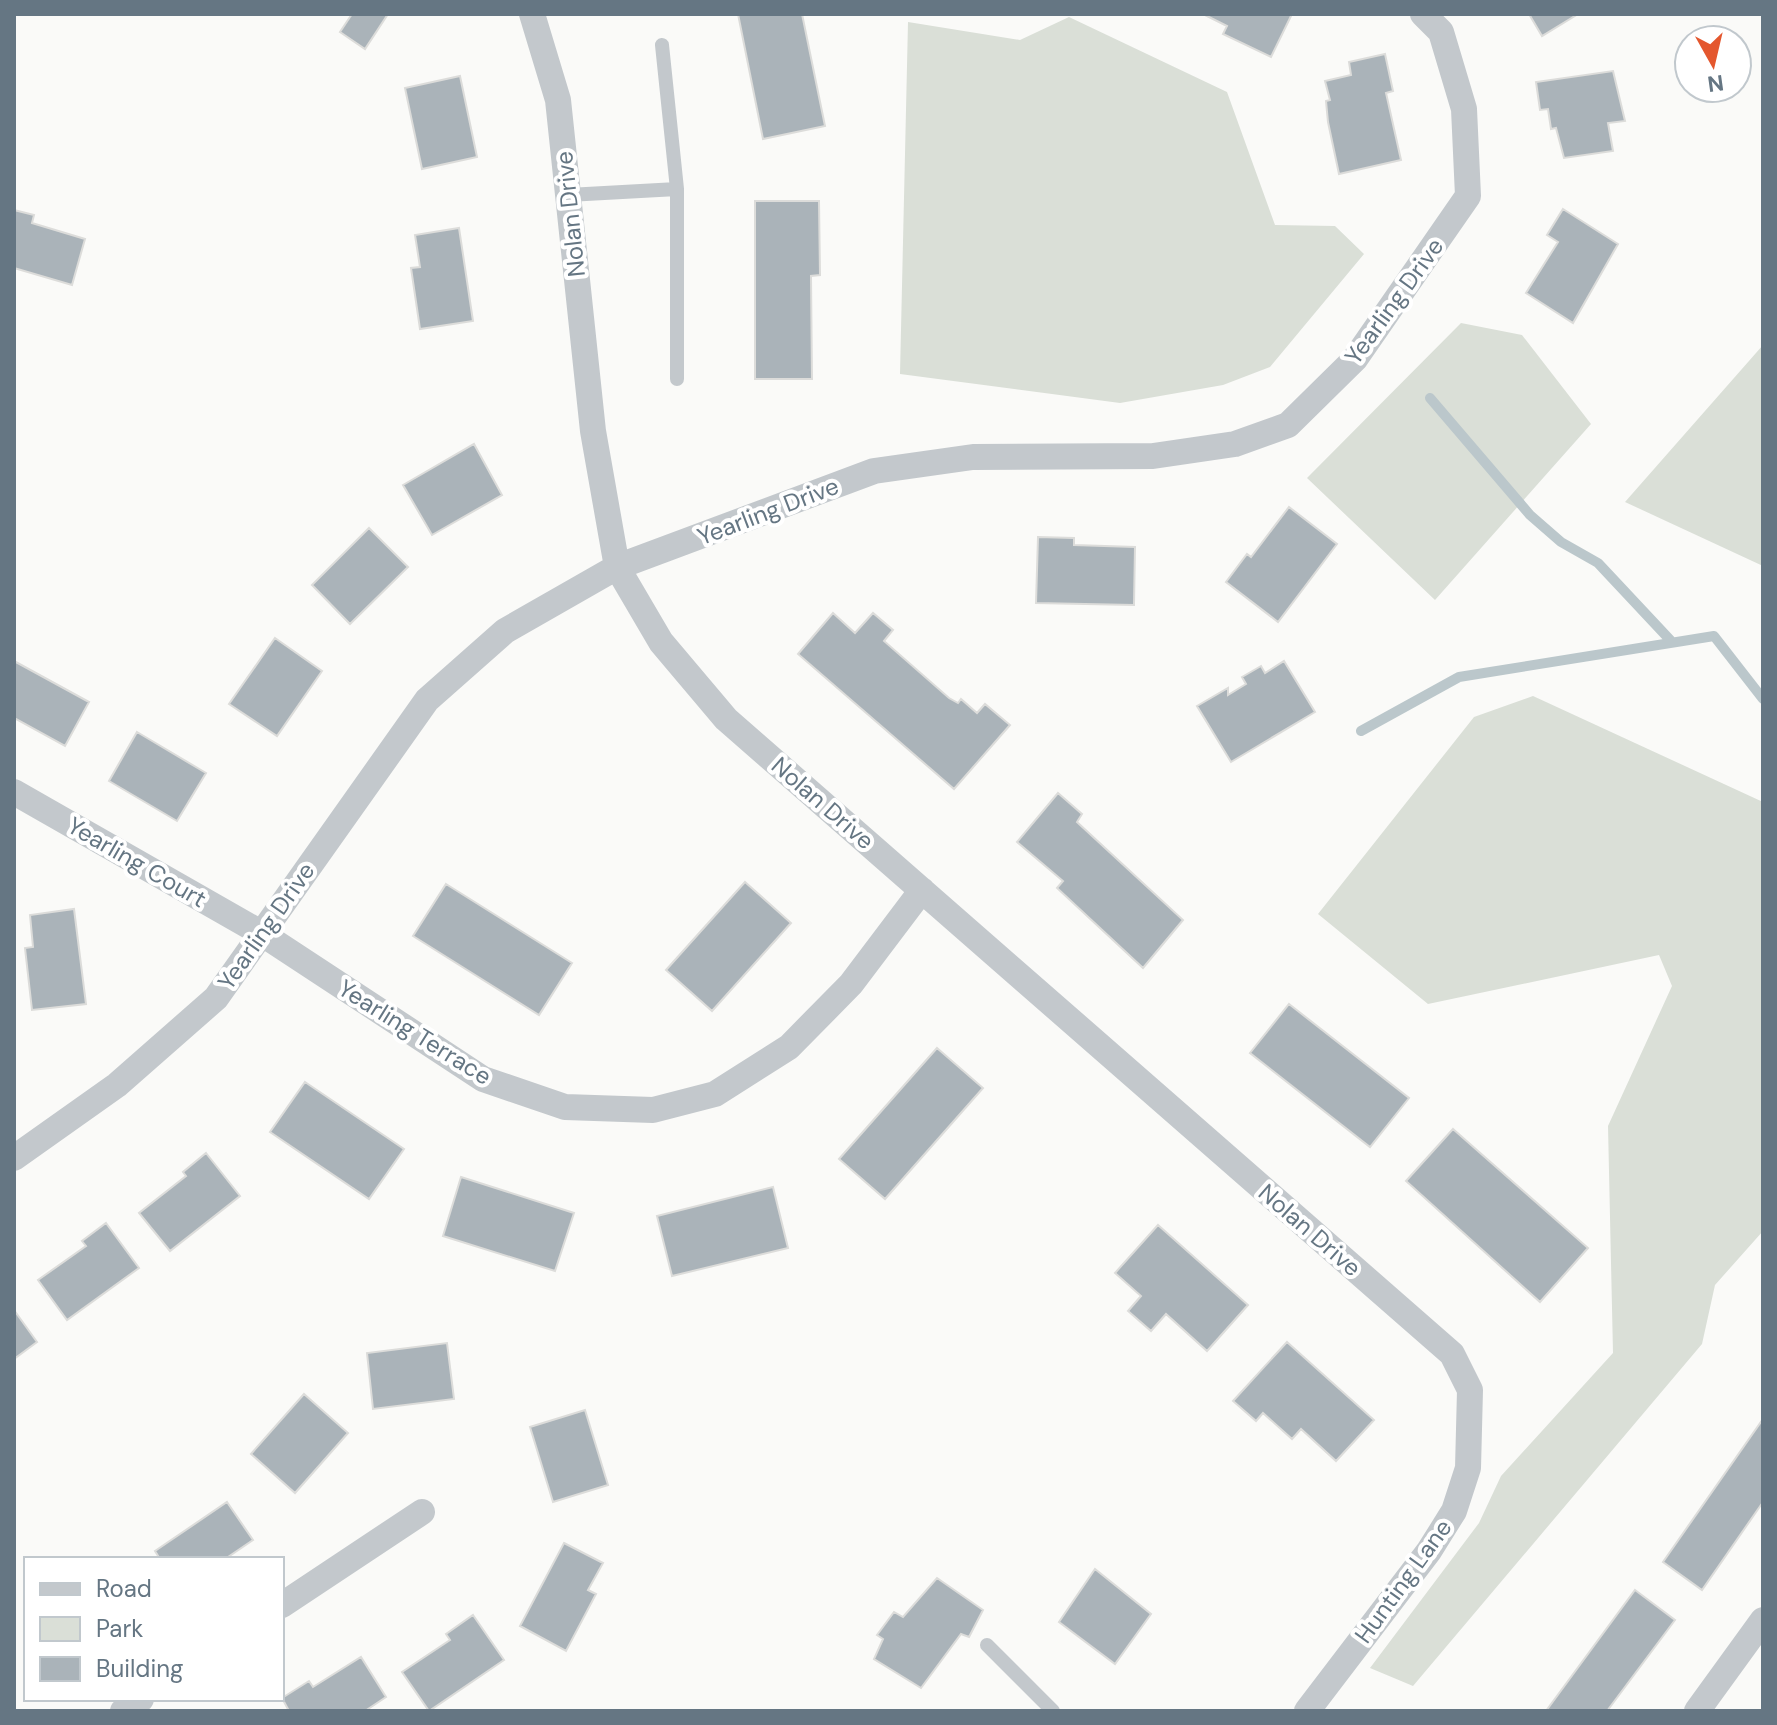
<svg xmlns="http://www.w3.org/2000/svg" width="1777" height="1725" viewBox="0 0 1777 1725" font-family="'DM Sans',sans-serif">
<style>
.green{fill:#dadfd7}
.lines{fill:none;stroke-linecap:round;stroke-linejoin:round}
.stream{stroke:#bbc7cb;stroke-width:10}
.building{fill:#aab3b9;stroke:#dcdcda;stroke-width:2}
.service{stroke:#c3c8cc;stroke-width:14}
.minor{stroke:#c3c8cc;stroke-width:26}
.labels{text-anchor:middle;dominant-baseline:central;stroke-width:8;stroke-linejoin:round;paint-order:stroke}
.street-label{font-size:24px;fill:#657683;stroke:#fff}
</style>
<rect width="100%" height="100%" fill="#fafaf8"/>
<path class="green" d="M1069 17 1227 92 1275 225 1335 226 1364 254 1270 367 1223 385 1120 403 900 374 908 22 1020 40Z
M1461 323 1522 335 1591 424 1435 600 1307 478Z
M1763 345V566L1625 502Z
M1533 696 1763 802V1231L1715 1285 1702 1344 1413 1686 1370 1668 1479 1523 1501 1476 1613 1353 1608 1126 1672 986 1659 955 1428 1004 1318 914 1474 717Z"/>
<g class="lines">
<path class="stream" d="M1430 398 1530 515 1561 542 1598 563 1672 642
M1361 731 1459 677 1714 636 1763 699"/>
</g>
<path class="building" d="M352 14H388L365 49 340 32Z
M738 14H802L825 126 763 139Z
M1203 14H1292L1271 57 1223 34 1227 26Z
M1529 14H1578L1542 36Z
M1385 54 1393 91 1386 93 1401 160 1339 174 1328 122 1326 101 1330 100 1325 81 1351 75 1349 62Z
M1613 71 1625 121 1608 123 1613 151 1564 158 1556 128 1551 129 1548 109 1540 110 1536 82Z
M460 76 477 157 422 169 405 88Z
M755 201H819L820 275 811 276 812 379H755Z
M1563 209 1618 244 1573 323 1526 293 1558 242 1547 235Z
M14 210 34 215 32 223 85 239 72 285 14 268Z
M459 228 473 321 420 329 411 268 420 267 415 235Z
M474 444 502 495 432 535 403 485Z
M1289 507 1337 544 1278 622 1226 582 1247 554 1251 557Z
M369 528 408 567 350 624 312 585Z
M1038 537 1074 538V545L1135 547 1134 605 1036 603Z
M833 613 855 633 873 613 893 630 884 641 949 698 958 703 961 699 977 713 985 704 1010 725 954 789 798 654Z
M275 638 322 671 277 736 229 704Z
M14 661 89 702 65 746 14 718Z
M1284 661 1315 712 1231 762 1197 706 1228 688V695L1246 684 1242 677 1261 666 1265 673Z
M137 732 206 773 177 821 109 781Z
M1058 793 1082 814 1077 822 1183 920 1143 968 1057 888 1063 881 1017 842Z
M745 882 791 923 712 1011 666 970Z
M446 884 572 963 539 1015 413 936Z
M74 909 86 1004 32 1010 25 948 33 947 30 915Z
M1289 1004 1409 1098 1370 1147 1250 1053Z
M937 1048 983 1088 885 1199 839 1159Z
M305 1082 404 1149 369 1199 270 1132Z
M1453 1129 1588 1248 1540 1302 1406 1181Z
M206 1153 240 1196 170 1251 139 1213 186 1176 183 1172Z
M461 1177 574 1213 555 1271 443 1236Z
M773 1187 788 1248 672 1276 657 1216Z
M106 1223 139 1268 67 1320 38 1280 86 1246 82 1241Z
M1158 1225 1248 1305 1207 1351 1166 1314 1151 1331 1128 1311 1141 1296 1115 1273Z
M14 1310 37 1342 14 1359Z
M1287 1342 1374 1420 1336 1461 1301 1429 1292 1439 1263 1413 1256 1421 1233 1401Z
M447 1343 454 1399 373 1409 367 1353Z
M304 1394 348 1433 295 1493 251 1454Z
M585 1410 608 1485 553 1502 530 1427Z
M1763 1419V1502L1702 1590 1663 1562Z
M227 1502 253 1540 225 1559H160L155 1551Z
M564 1543 603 1563 588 1590 596 1594 566 1651 520 1626Z
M1095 1569 1151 1614 1115 1664 1059 1622Z
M937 1578 983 1610 969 1637 961 1634 921 1688 874 1659 883 1639 877 1635 894 1612 903 1617Z
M1635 1590 1675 1620 1607 1711H1546Z
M473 1615 504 1660 429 1711 402 1672 450 1640 446 1634Z
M361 1657 386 1697 365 1711H289L282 1698 309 1681 313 1687Z"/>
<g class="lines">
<path class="service" d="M662 45 677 189
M568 195 677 189V379
M987 1645 1053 1711"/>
<path class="minor" d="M532 14 558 100 593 431 617 567 661 642 726 719 1452 1354 1470 1390 1468 1468 1454 1511 1429 1551 1307 1711
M14 792 261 933 483 1079 565 1107 653 1110 715 1094 789 1047 851 984 922 890
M14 1158 117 1085 216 998 427 700 505 631 617 567 874 471 973 457 1153 456 1235 444 1288 425 1355 359 1468 196 1464 109 1441 32 1423 14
M282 1605 422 1512
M123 1711 141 1699
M1697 1711 1763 1620"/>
</g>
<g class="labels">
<g class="street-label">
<text transform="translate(570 214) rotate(-96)">Nolan Drive</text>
<text transform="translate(1394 301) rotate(-54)">Yearling Drive</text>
<text transform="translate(768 511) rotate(-21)">Yearling Drive</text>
<text transform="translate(823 803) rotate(41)">Nolan Drive</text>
<text transform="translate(137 862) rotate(30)">Yearling Court</text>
<text transform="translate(266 926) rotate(-55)">Yearling Drive</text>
<text transform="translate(415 1032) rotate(32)">Yearling Terrace</text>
<text transform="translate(1310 1230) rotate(41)">Nolan Drive</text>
<text transform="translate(1403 1581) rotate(-54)">Hunting Lane</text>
</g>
</g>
<rect width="1777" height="1725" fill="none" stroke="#657683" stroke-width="32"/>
<rect x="24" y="1557" width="260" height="144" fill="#ffffff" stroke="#c1c8cd" stroke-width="2"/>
<rect x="40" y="1583" width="40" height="12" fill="#c3c8cc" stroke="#c1c8cd" stroke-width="2"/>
<text x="96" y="1597" font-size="24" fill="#657683">Road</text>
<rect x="40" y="1617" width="40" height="24" fill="#dadfd7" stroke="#c1c8cd" stroke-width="2"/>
<text x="96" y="1637" font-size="24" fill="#657683">Park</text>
<rect x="40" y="1657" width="40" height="24" fill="#aab3b9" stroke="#c1c8cd" stroke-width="2"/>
<text x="96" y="1677" font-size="24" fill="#657683">Building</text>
<g transform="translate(1713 64) rotate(172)"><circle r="38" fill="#ffffff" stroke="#c1c8cd" stroke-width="2"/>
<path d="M0-6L14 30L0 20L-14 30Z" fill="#e4572e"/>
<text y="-12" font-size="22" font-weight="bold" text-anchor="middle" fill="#657683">N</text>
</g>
</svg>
